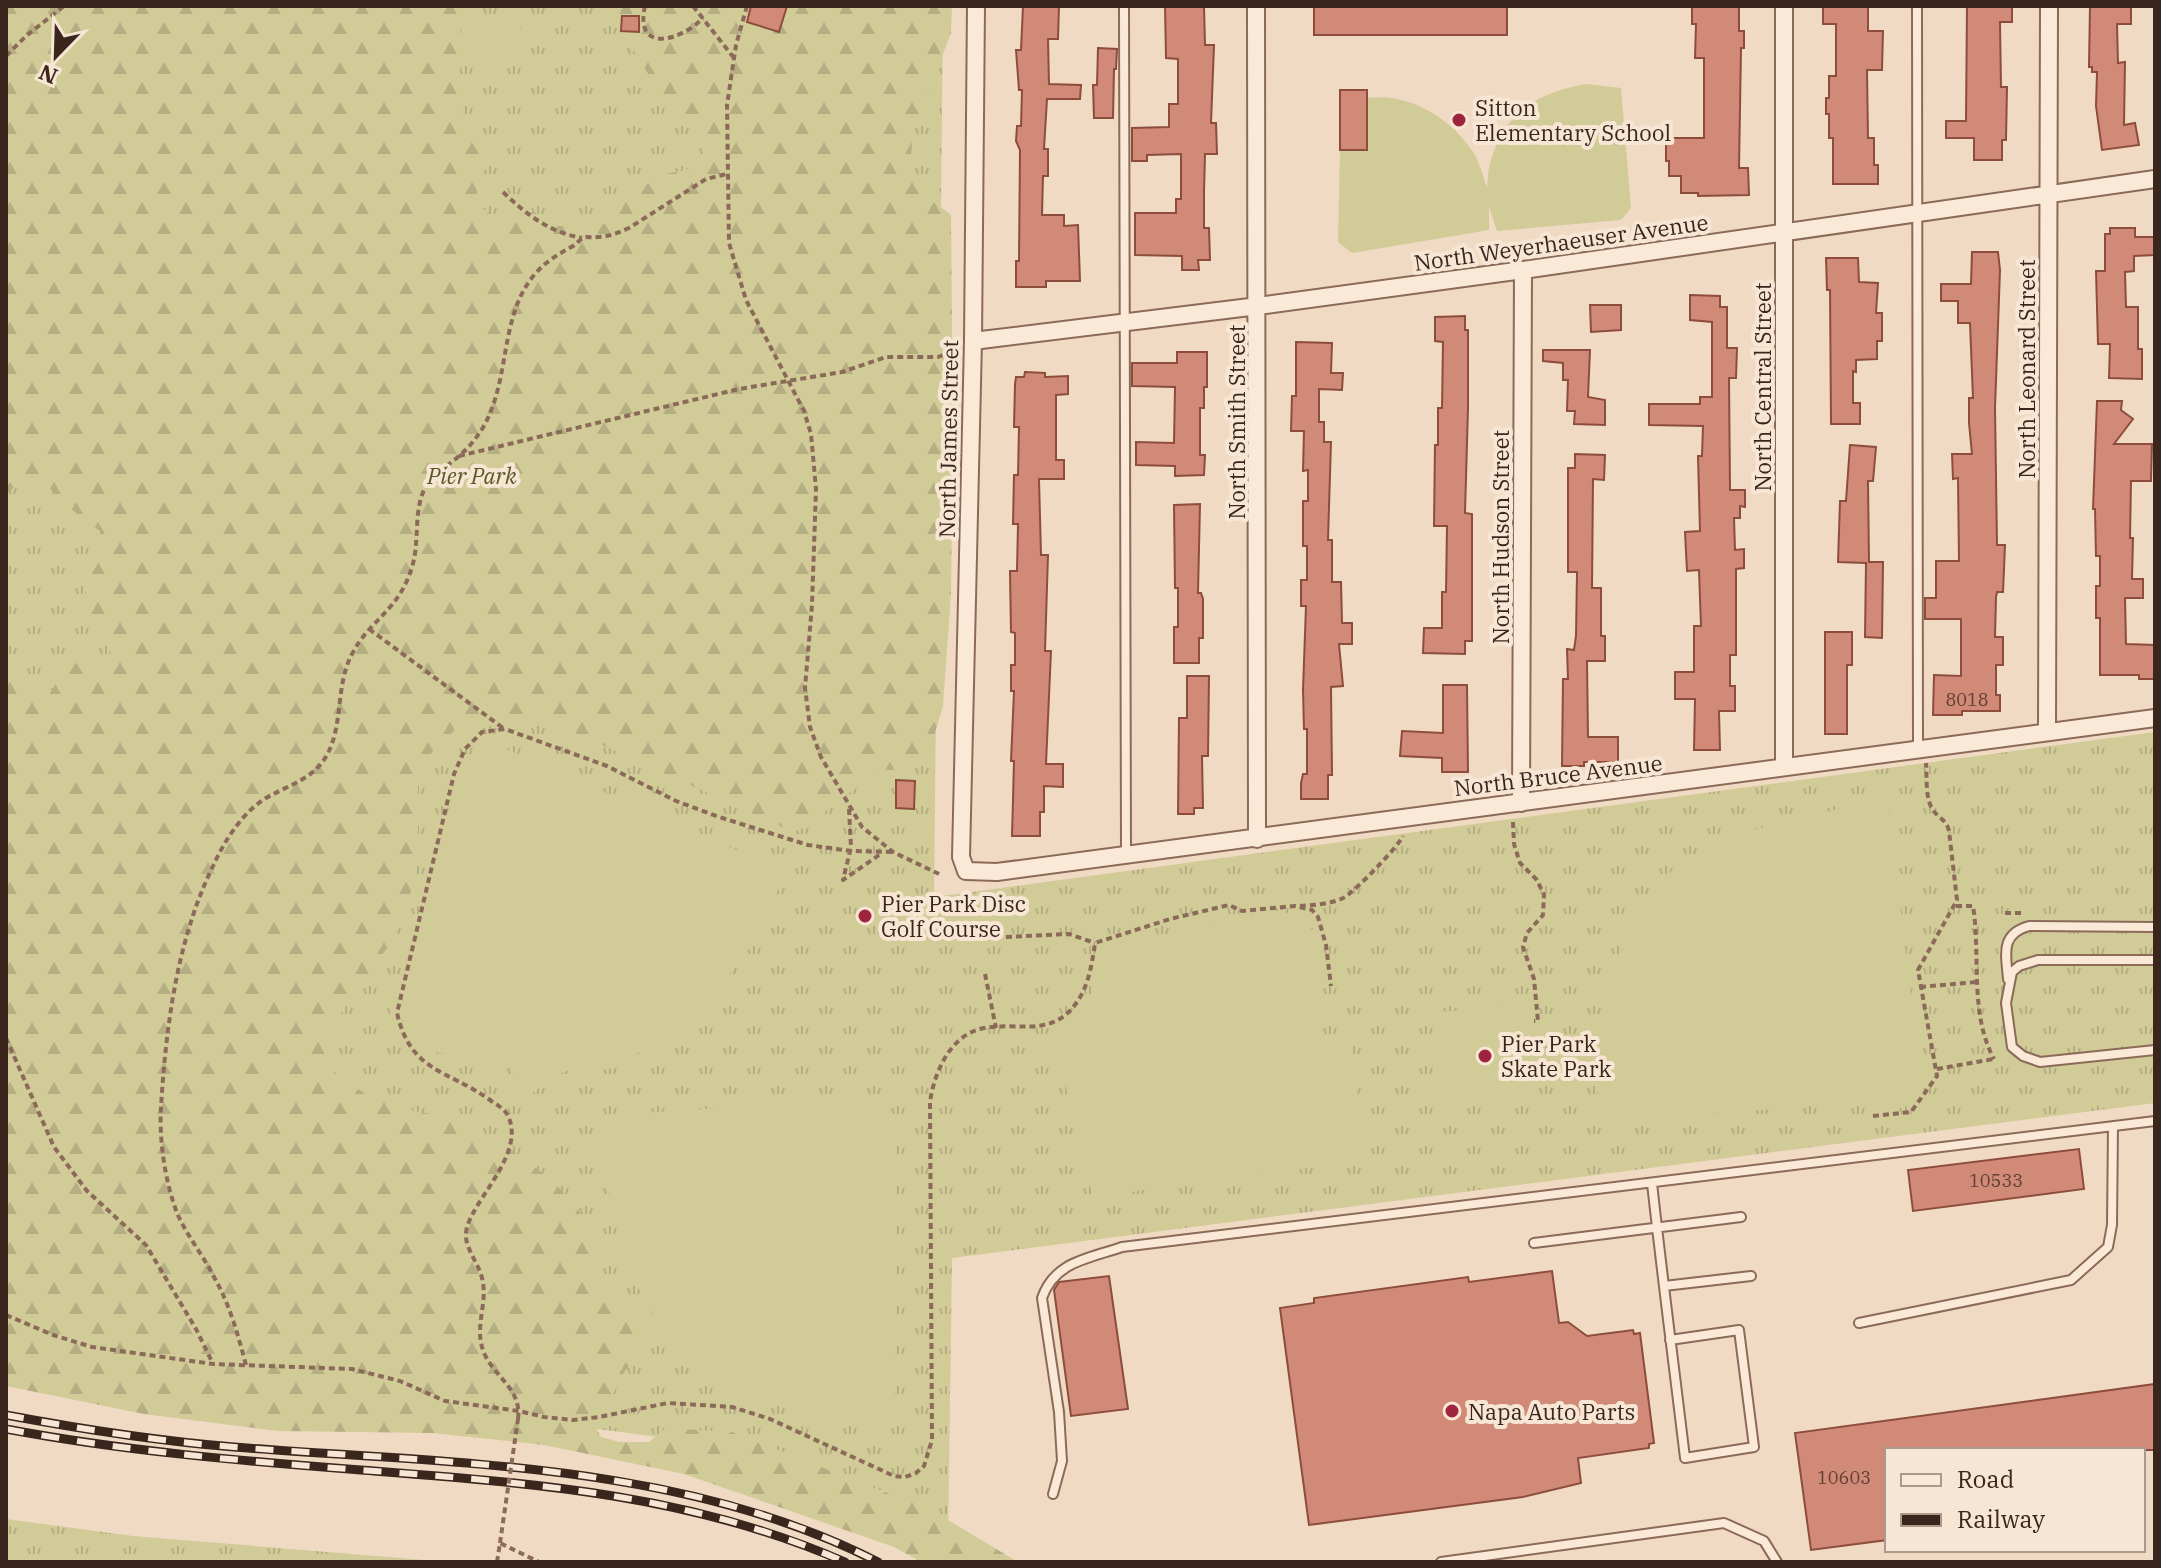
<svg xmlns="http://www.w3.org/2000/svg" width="2161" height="1568" viewBox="0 0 2161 1568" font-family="'IBM Plex Serif',serif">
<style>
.grass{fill:url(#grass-tufts)}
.forest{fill:url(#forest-firs)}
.garden{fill:#d0cb97}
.building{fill:#d18a77;stroke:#8d4d3d;stroke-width:2}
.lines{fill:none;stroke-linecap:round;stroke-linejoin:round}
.service-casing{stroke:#8c6a59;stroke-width:12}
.minor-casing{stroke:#8c6a59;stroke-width:20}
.path{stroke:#8c6a59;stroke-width:4;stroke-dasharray:6 4;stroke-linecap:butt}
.service{stroke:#fbe9d7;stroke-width:8}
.minor{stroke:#fbe9d7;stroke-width:16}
.rail-casing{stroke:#3b261e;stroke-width:9}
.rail{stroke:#f7e6d4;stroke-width:6;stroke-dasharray:18;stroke-linecap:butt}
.path-bridge{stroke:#8c6a59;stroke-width:4;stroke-dasharray:6 4;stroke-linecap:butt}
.poi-dot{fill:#9f253f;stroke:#f7e6d4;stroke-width:3}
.labels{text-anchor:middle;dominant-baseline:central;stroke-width:8;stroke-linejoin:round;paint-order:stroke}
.number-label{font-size:18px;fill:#603f34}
.poi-label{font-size:22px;fill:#3b261e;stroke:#f7e6d4;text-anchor:start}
.street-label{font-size:22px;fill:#3b261e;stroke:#f7e6d4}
.park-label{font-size:22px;font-style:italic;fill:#565923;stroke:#f7e6d4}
</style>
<defs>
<pattern id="grass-tufts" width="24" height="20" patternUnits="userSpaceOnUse" patternTransform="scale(2)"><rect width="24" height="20" fill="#d0cb97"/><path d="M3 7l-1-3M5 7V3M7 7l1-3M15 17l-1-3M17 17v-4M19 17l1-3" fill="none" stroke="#b4ae82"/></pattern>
<pattern id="forest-firs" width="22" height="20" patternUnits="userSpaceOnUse" patternTransform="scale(2)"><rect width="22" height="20" fill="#d0cb97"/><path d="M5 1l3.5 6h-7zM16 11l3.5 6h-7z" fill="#b4ae82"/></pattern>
</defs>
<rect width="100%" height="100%" fill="#f1dac3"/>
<path class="grass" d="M6 6H943L934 897 2155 732V1103L952 1258 948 1540 699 1445 651 1436 543 1422 6 1371Z
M6 1519 133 1536 449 1562H6Z"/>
<path class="forest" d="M6 6H479L461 9 459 97 467 134 487 167C459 200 494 234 526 205 553 231 582 236 616 219L614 194C621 196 625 198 632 195 642 192 648 181 658 177 669 171 684 173 694 166 717 150 699 124 678 121L621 31 639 32V17L622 16 589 6H751L747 22 779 31 787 6H952L951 33 913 132 910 166 929 198 951 215 953 431 951 593 943 706 928 756 911 770H885L864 782 827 810 813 825 793 832 567 729 509 717 455 730 432 752 418 779V865L406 909 392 941 331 1027 323 1050 331 1070 371 1098 409 1110 441 1116 496 1139 552 1180 579 1211 595 1246 593 1269 606 1295 625 1314 646 1328 647 1344 625 1371 614 1392 595 1412 593 1423 601 1437 619 1442H649L666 1428 732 1432 933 1511 1018 1562H921L894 1547 684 1474 544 1445 433 1433 278 1431 144 1414 6 1386V680L36 683 49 695 63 672 84 658 107 667 113 657 89 615 85 585 103 555 100 531 79 516 36 475 19 483 6 494Z"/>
<path class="garden" d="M461 19H520V60H462Z
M1586 84 1621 88 1631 208 1621 220 1497 231 1489 206V230L1352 253 1338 242 1340 150 1367 149V98C1409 92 1451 118 1473 152 1480 163 1483 177 1487 188 1488 180 1488 170 1490 163 1505 111 1537 93 1586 84Z
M495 744 670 821 673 819 677 824 787 872 755 937 756 940 696 1017 613 1069 565 1071 529 1095 509 1067 382 1041 466 756Z
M1887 797 1920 1070 1898 1099 1602 1123 1596 1074 1606 985 1645 902 1674 868 1737 834Z
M1282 910 1313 930 1323 1036 1348 1032 1367 1160 1148 1189 1093 1199 1054 1039 1084 1007 1116 948Z
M1532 1003 1537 1096 1526 1101 1518 1097 1450 1104 1441 1101 1431 1013Z
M871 1099 896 1116 894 1422 839 1423 760 1401 682 1361 630 1274 590 1116Z"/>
<path class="building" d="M751 6H787L779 32 747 22Z
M1023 6H1059L1058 39H1048L1049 84 1081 85 1080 99H1047L1044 149H1048V176H1043L1042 215H1064V226L1078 225 1080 281H1046V287H1016V261H1019L1020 150 1016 141 1017 126H1021L1022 90H1019L1016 50H1021Z
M1165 6H1204L1205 45H1214L1211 123H1216L1217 154H1205L1204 192V228H1209L1210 260H1198L1199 270H1182V256L1135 255V213H1176V199H1181V154L1147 155V161H1132V128L1169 127V104H1178V59L1166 58Z
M1314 6H1507V35H1314Z
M1692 6H1739V31H1744V48H1741L1739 168H1748L1749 195 1698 196V193H1681V176H1669V161H1666V138H1704V58H1695L1696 24H1692Z
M1823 6H1868V31H1883L1882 70H1867L1868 138H1874V165H1878V184H1833V138H1829V114H1826V98H1829V76H1836V24H1823Z
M1967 6H2012V22H2000L2001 87H2007L2006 140H2002V160H1974V138H1946V121H1966Z
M2090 6H2131V24H2117L2118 63 2125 62 2124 125 2135 123 2139 145 2102 150 2096 106 2097 72H2092V67H2089Z
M622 16H639V32L621 31Z
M1098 48 1117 49 1116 69H1114L1113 118H1094L1093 85H1097Z
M1340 90H1367V150H1340Z
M2110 228H2135V237H2155V255L2134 256V271L2125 272 2126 307H2138V349H2142V379L2109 378 2110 344H2098L2096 271H2105V234H2110Z
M1972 252H1998L2000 270 1995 408 1997 545H2005L2003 592H1997L1996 597 1995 637H2003V665H1996V695H2000V711H1962V715H1933L1934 675 1961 676V619H1925V598H1936V561H1959L1958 478 1953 479 1952 454H1972L1969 423V398H1973L1970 323H1958V301H1941V284H1971Z
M1826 258H1858L1859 282 1878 283 1876 313H1882V341H1877V359L1856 360V372L1853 371V403H1860V424H1831L1830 290H1827Z
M1690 295 1720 296V307H1727V348H1737L1736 378H1729L1730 490H1745V507L1740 506V518H1734L1735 550 1744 549V568L1736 569V655H1730V686H1735V711H1719L1720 750H1694L1695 699H1675V672H1694V626H1701L1699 570 1687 571 1685 532 1700 531 1698 456H1702L1703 426 1649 425V404H1700V397H1712V322L1690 320Z
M1590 305H1621V330L1591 332Z
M1465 316V330H1468V408L1465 513 1472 514V641H1465V654L1423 653 1424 628H1442V592H1446L1447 526H1434L1435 445H1438V408H1442L1443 342 1435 341V317Z
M1296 342 1332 343 1331 373H1343L1342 390 1319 389V422H1324V442H1331L1328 540H1332V582H1341L1342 623H1352V644H1339L1343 686 1331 687 1332 775H1328V799H1301V783L1303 774H1307V729H1304L1303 690 1306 606H1301V580H1307V546H1303V501H1308V470L1303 471 1304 431H1291L1292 396H1296Z
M1543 350H1590L1588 397 1605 400V425L1574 424 1575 411H1567L1568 380H1563V363L1543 361Z
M1177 352H1207V387H1204V408H1200V455H1205L1204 475 1175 476V466L1136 465V442L1174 443 1175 387 1132 386V363H1177Z
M1025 372 1045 373V377L1068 376V394L1056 395V460H1064V479H1039L1041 555H1048L1045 651H1051L1046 764H1063V787L1044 786V812H1040V836H1012L1014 761H1011L1014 691H1011V665H1015V633L1011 632 1010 571H1017L1018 524H1013L1014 475H1018L1019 427H1014L1015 384 1016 377H1024Z
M2097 401H2122L2121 410 2133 419 2114 444H2152L2151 481H2131L2130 538H2133L2132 579H2143V598H2125L2126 644 2155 645V679H2139V675H2100V618H2096V586H2100V556H2096L2095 509H2093Z
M1850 445 1876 447 1873 481H1868L1869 562H1883L1882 638 1865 637 1866 563 1838 562 1840 501H1846Z
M1575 454 1605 455 1604 480 1593 479 1592 588H1601V636H1605V661H1587L1588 737H1618V762H1584V766H1562L1563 679H1568L1567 649 1574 650 1576 636 1577 572H1568V468H1575Z
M1200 504 1198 593H1201L1203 599V638H1199V663H1174V627H1178V588H1175L1174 505Z
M1825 632H1852V665H1847V734H1825Z
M1187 676H1209L1208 756H1202L1203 808H1194V814H1178L1179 718H1187Z
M1443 685H1467L1468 772H1442V758L1400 756 1402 731 1443 733Z
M896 780 915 781 914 809 896 808Z
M2079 1149 2084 1189 1913 1211 1908 1170Z
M1552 1271 1559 1323 1568 1322 1587 1336 1633 1330 1634 1334 1640 1333 1654 1443 1649 1444V1448L1578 1458 1581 1483 1523 1497 1309 1525 1280 1308 1314 1303V1298L1468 1277 1469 1282Z
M1109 1276 1128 1409 1071 1416 1054 1290 1059 1282Z
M2155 1384V1450H1887V1540L1811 1550 1795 1433Z"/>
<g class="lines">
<g class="service-casing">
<path id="service" d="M1124 6 1126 856
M1917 6 1918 749
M2155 960H2038L2019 966 2012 972 2006 1003 2012 1047 2023 1056 2040 1062 2155 1050
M2008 979C2006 954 2000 934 2029 926L2155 927
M1652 1183C1662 1275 1674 1366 1685 1458L1754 1447 1739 1330 1670 1340
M1534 1243 1741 1217
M1664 1286 1751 1276
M1859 1323 2071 1280 2108 1247 2112 1225 2113 1126
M1053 1494 1062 1461 1059 1412 1042 1298C1055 1261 1088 1259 1122 1247L2155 1121
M1441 1562 1724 1523 1764 1541 1777 1562"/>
</g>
<g class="minor-casing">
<path id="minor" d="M976 6 973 341 961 857 966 871 997 872 2155 718
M1256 6 1257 839
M973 341 1258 306 1523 270 2155 179
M2047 732 2049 6
M1784 767V6
M1521 803 1523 270"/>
</g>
<path class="path" d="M645 6C634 54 681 41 703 18
M693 6 734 58
M747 6 736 45 727 105 729 243 746 300 804 411 811 434 816 489 812 605 805 688 810 727 821 757 862 827 893 852 939 874
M6 56 26 36 64 6
M503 192C527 215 549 232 582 238
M459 456 739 389 842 372 886 357H938L956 350
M369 629 503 728
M849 809 851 847 843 880 882 853
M1513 822 1514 844 1520 863 1537 880 1544 895 1543 915 1527 933 1523 947 1534 979 1538 1021H1534
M1300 906C1314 905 1333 904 1345 897 1356 890 1398 847 1403 836
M1956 906H1973C1981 956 1969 1013 1994 1059
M2005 913H2021
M1006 937 1069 934 1095 943
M985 974 996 1028
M1920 987 1977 982
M6 1038 54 1147 87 1191 146 1245 196 1329 213 1364
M1937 1069 1994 1059
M1873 1116 1911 1112 1937 1076 1918 970 1957 900 1949 831C1947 820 1938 818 1933 810 1925 799 1927 776 1926 763
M6 1315 53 1335 92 1347 213 1364 352 1369 400 1381 445 1401 519 1411 544 1417 573 1420 599 1417 668 1403 732 1407 770 1419 894 1476 905 1477 916 1473 924 1466 932 1440 930 1102C934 1074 949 1037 980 1029 1016 1020 1051 1040 1077 1002 1089 985 1092 963 1095 943L1170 919 1229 905 1242 911 1295 906 1312 910 1318 917 1326 945 1331 986
M246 1365C238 1335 230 1305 214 1277 203 1255 187 1236 177 1213 165 1181 159 1141 161 1107 166 1026 177 940 213 866 225 840 242 813 266 798 290 784 316 779 329 751 343 721 336 684 352 654 370 619 399 611 412 567 420 542 413 511 425 488 432 473 447 467 459 456 472 445 484 429 490 413 509 369 502 312 535 274 546 261 559 254 573 246 577 244 579 240 583 238 587 236 592 238 597 237 608 237 618 233 629 228L706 179 727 174
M518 1419C522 1390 496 1378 485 1355 473 1330 487 1307 483 1283 481 1267 468 1253 466 1238 462 1208 528 1157 508 1116 505 1109 497 1105 490 1100 447 1069 411 1073 397 1013L454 774 465 749 482 732 505 729 607 766 676 801 719 817 808 845 851 851 893 852
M497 1562 500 1543 539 1562"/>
<use href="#service" class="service"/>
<use href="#minor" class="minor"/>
<g class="rail-casing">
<path id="rail" d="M6 1415C81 1429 157 1441 234 1447 450 1464 680 1461 878 1562
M6 1429C124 1451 242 1461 361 1470 529 1483 688 1493 845 1562"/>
</g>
<use href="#rail" class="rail"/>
<path class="path-bridge" d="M500 1543 518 1419"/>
</g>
<g class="poi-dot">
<circle cx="1459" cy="120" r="8"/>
<circle cx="865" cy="916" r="8"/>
<circle cx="1485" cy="1056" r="8"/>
<circle cx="1452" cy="1411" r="8"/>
</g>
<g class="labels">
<g class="number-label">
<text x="1967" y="699">8018</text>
<text x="1996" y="1180">10533</text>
<text x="1844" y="1477">10603</text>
</g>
<g class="poi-label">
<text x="1475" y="107">Sitton<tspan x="1475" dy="25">Elementary School</tspan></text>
<text x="881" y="903">Pier Park Disc<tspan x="881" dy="25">Golf Course</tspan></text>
<text x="1501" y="1043">Pier Park<tspan x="1501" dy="25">Skate Park</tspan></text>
<text x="1468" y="1411">Napa Auto Parts</text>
</g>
<g class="street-label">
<text transform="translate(1561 242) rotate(-8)">North Weyerhaeuser Avenue</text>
<text transform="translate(2026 369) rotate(-90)">North Leonard Street</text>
<text transform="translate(1762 387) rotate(-90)">North Central Street</text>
<text transform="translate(1236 422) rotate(-90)">North Smith Street</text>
<text transform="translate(948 439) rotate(-89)">North James Street</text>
<text transform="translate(1500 537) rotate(-90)">North Hudson Street</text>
<text transform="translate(1558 775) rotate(-7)">North Bruce Avenue</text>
</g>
<g class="park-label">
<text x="472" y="475">Pier Park</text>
</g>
</g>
<rect width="2161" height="1568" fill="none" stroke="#3b261e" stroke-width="16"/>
<rect x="1885" y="1448" width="260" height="104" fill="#f7e6d4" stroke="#ac998b" stroke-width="2"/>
<rect x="1901" y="1474" width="40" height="12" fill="#fbe9d7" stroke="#ac998b" stroke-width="2"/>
<text x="1957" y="1488" font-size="24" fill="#3b261e">Road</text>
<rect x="1901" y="1514" width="40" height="12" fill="#3b261e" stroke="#ac998b" stroke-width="2"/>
<text x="1957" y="1528" font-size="24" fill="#3b261e">Railway</text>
<g transform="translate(56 56) rotate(203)" stroke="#f7e6d4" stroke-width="6" paint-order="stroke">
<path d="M0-6L14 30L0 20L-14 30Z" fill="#3b261e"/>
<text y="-12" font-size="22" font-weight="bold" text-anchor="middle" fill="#3b261e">N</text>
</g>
</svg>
